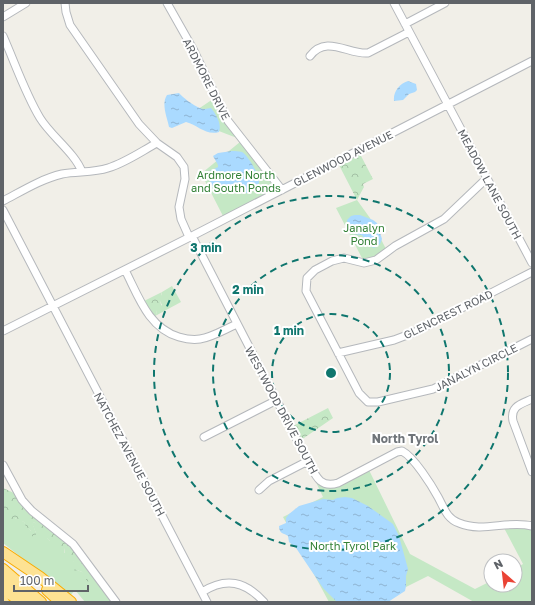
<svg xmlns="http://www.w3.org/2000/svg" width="535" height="605" viewBox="0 0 535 605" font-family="'Golos Text',sans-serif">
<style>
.green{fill:#c5e8c5}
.forest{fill:url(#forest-crowns)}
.water{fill:url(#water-ripples)}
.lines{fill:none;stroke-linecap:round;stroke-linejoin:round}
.minor-casing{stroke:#b5b8bc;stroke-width:9}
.highway-casing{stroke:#f9ab00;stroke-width:12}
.minor{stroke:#fff;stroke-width:7}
.highway{stroke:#fde293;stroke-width:10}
.ring{fill:none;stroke:#0f766e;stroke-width:2;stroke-dasharray:7 5}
.labels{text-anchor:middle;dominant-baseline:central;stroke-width:4;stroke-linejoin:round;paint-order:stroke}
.street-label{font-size:11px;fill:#5f6368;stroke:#fff}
.park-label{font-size:11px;fill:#348238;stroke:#fff}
.neighbourhood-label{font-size:12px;font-weight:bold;fill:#70757a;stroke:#fff}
.centre{fill:#0f766e;stroke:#fff;stroke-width:2}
.ring-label{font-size:12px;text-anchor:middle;font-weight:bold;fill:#0f766e;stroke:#fff;stroke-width:4;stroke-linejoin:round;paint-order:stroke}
</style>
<defs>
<pattern id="forest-crowns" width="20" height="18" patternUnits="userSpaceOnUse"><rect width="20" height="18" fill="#c5e8c5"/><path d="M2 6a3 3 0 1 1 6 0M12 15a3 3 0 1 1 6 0" fill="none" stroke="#a3c0a4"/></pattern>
<pattern id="water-ripples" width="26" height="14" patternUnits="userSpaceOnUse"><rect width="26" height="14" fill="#aadaff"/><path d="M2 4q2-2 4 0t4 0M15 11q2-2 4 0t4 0" fill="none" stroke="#8eb4d2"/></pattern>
</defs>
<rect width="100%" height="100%" fill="#f1efe8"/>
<path class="green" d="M213 99 226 124 237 138 185 118Z
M240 142 274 187 271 192 223 216 203 177H197Z
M357 200 370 218 386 249 376 257 363 260 336 208Z
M172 286 181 302 157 315 156 310 162 305 160 301 162 292Z
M369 470 410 554 475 589 491 581V585H515V569L523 564 504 528 522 527 532 529V602H474L428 576 376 602H329L283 517 323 497 315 480 322 486 331 488Z
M3 509 4 514 8 511 15 519 16 518 24 522C27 527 30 532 36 533L31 521 39 525V529L50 541 65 548 64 553H68L74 562 77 570 82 572 92 581H97L113 602H85L75 590 70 596 3 543Z"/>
<path class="forest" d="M360 154 373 179 363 184 364 187 357 200 339 165Z
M162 292 161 294 163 299 160 301 162 308 159 312 156 310 157 315 155 316 152 315 144 301Z
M328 408 333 418 301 440 293 426Z
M3 488 14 493 19 501 70 544 97 581 95 583 86 581V576L83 575 82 572 77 570 75 571 73 569 74 562 69 560 68 554H67V558L64 557 65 548 60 549 59 546 56 545 55 547H51L50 545V541L47 538H43L39 535V525H36L35 523 32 522 36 533V536L34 537 32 536 31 531 26 527 24 522 20 521 16 518 15 519 16 523 15 524 10 521V517L8 515V512L6 514H4Z"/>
<path class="water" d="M408 81 416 84 417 90 415 92 409 94 403 100 394 101C393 92 399 84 408 81Z
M179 93C183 98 199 110 205 109 207 109 209 108 211 108 216 114 222 124 219 132 206 136 198 125 186 122L172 128 169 127C167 117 161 104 167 95Z
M232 151C235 151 239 151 242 152 248 155 260 176 259 183L248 193H242L233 191 215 194 209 178 210 171 218 167V165L213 156 218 153Z
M355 215H360L373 220 377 223 382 239 380 244 374 248 368 245 362 235 353 234 348 225 347 220 351 216Z
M345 497 352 498 368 506 393 524 399 536 408 569 406 576V586L405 591 388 602H337L323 588 296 548 289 542 288 536C284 533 279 534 279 526L286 523V518L289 514 299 506 323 499 333 500 337 498Z"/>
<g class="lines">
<g class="minor-casing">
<path id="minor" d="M65 3 66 12 70 25 139 124 157 143 177 157 184 167 185 179 179 207 181 219 189 237
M167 3 193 49 228 121 282 190
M394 3 532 263
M3 17 26 3
M405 24 445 3
M3 36C15 63 25 93 40 118 51 136 75 153 82 172
M310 56C326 34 349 55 368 53L409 32
M487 178 444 219 395 246 376 260 364 263 344 258 332 261 315 270 307 278 306 291 359 393 368 402H378L433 389 532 339
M3 201C22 191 41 179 62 174 77 171 93 173 108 168 125 163 142 151 157 143
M3 210 207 602
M192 236 308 461C315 474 319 489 338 483L397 452 402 451C414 457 432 486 438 497 444 508 447 519 459 523 483 533 507 520 532 526
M125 270C138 295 148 328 179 337 186 339 193 340 200 339 213 337 225 329 237 324
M3 331 192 236 532 61
M338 353 394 340 415 332 532 272
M532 399C521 404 510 406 513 421L532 472
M204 437 277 400
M3 465 22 500 32 511 73 544 116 602
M259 490 269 481 308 461
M202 592C226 577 245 581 264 602"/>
</g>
<g class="highway-casing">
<path id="highway" d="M3 552 40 577 71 602
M3 569 41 602
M3 580 31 602
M3 589 21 602
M47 590 60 602
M3 601 4 602"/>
</g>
<use href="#minor" class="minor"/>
<use href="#highway" class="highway"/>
</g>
<g class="ring">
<circle cx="331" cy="373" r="59"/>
<circle cx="331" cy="373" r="118"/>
<circle cx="331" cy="373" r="177"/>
</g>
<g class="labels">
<g class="street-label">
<text transform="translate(207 79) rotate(63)">ARDMORE DRIVE</text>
<text transform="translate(343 158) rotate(-27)">GLENWOOD AVENUE</text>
<text transform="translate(490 184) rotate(62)">MEADOW LANE SOUTH</text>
<text transform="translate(448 314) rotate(-26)">GLENCREST ROAD</text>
<text transform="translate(476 367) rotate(-27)">JANALYN CIRCLE</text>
<text transform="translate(282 410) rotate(62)">WESTWOOD DRIVE SOUTH</text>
<text transform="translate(130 454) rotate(62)">NATCHEZ AVENUE SOUTH</text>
</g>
<g class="park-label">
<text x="236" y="174">Ardmore North<tspan x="236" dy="13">and South Ponds</tspan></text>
<text x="364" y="227">Janalyn<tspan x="364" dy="13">Pond</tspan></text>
<text x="353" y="545">North Tyrol Park</text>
</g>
<g class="neighbourhood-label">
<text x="405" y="438">North Tyrol</text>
</g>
</g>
<circle cx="331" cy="373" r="6" class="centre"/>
<g class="ring-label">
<text x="206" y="252">3 min</text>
<text x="248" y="294">2 min</text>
<text x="289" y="335">1 min</text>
</g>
<rect width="535" height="605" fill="none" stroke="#5f6368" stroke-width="8"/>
<g transform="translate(503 573) rotate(332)"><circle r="19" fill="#ffffff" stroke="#bfc1c3"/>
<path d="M0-3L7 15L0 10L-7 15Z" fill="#ea4335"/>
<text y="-6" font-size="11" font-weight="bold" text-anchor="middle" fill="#5f6368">N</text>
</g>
<path d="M14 585v6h74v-6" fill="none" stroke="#5f6368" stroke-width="2"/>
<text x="20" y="585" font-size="12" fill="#5f6368" stroke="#ffffff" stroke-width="3" paint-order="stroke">100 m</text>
</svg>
